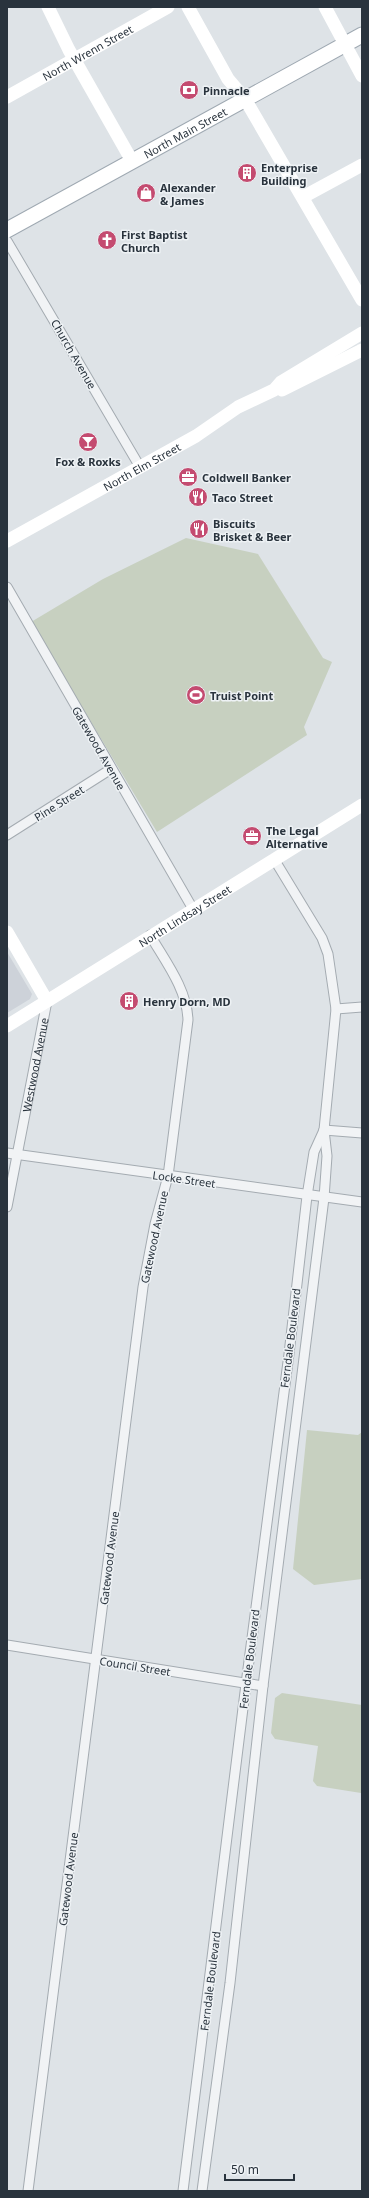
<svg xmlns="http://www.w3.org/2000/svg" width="369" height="2198" viewBox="0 0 369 2198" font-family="'Noto Sans',sans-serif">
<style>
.built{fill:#cdd2d9}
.green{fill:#c7d0c0}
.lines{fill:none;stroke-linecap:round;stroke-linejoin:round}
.street-casing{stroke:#a4abb1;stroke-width:11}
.primary-casing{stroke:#9fa9b2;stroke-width:17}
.street{stroke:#f1f3f5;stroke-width:9}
.secondary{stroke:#fff;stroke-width:13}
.primary{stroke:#fff;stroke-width:15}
.labels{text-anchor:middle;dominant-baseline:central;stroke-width:3;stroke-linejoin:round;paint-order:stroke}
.street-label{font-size:11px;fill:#29333d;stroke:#eef2f5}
.poi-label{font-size:11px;font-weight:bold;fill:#29333d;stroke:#eef2f5;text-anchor:start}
</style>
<rect width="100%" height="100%" fill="#dee3e7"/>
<path class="built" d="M7 952 32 994 30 999 7 1013Z"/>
<path class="green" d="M186 538 258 554 323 658 332 662 304 727 307 735 157 832 31 622 103 579Z
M307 1430 358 1435 362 1432V1579L314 1585 293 1569Z
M282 1693 362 1705 361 1793 317 1786 313 1781 318 1746 275 1739 271 1733 275 1698Z"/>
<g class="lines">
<g class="street-casing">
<g id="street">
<path d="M7 241 140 467"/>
<path d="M7 587 193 909"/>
<path d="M7 835 111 769"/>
<path d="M336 1009 362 1007"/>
<path d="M324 1130 362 1133"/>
<path d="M7 1153 362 1202"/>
<path id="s1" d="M7 1207 47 1001"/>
<path d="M7 1645 263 1686"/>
<path d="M28 2191 143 1287 155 1224 168 1176 188 1020C187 989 165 961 150 935"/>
<path d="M183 2191 246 1684 289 1354 307 1196 314 1152 324 1130"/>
<path d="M202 2191 230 1983 263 1686 324 1198 327 1156 324 1130 336 1009 328 954 322 938 274 859"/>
</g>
</g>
<g class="primary-casing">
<g id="primary">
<path id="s5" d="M7 230 362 35"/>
</g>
</g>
<use href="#street" class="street"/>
<g class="secondary">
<path d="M48 7 69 50 132 161"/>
<path d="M188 7 228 79 245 99 362 300"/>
<path d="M325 7 362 76"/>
<path id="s2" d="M7 97 168 7"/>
<path d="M303 197 362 165"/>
<path d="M282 390 362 350"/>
<path id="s3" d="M7 541 196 436 238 407 274 390 281 382 362 333"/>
<path d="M7 932 47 1001"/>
<path id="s4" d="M7 1026 362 805"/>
</g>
<use href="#primary" class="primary"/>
</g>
<defs>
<g id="bank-disc" transform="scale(1)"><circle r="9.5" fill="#c44b70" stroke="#eef2f5"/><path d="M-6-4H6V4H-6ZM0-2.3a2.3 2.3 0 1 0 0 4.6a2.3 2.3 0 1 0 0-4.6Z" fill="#fff"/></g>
<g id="building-disc" transform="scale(1)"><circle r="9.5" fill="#c44b70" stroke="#eef2f5"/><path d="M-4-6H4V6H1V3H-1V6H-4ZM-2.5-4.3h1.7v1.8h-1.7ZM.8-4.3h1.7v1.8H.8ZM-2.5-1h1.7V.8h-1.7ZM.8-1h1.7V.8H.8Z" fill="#fff"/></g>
<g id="shop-disc" transform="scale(1)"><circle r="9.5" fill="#c44b70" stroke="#eef2f5"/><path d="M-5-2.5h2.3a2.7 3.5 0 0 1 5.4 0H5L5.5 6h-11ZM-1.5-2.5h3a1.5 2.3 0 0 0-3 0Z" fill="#fff"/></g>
<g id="church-disc" transform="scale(1)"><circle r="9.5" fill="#c44b70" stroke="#eef2f5"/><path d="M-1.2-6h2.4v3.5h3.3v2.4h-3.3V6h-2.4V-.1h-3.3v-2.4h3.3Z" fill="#fff"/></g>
<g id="bar-disc" transform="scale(1)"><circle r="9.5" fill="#c44b70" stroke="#eef2f5"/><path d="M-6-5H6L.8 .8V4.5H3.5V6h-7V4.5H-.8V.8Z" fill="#fff"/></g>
<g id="office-disc" transform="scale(1)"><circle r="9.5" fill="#c44b70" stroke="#eef2f5"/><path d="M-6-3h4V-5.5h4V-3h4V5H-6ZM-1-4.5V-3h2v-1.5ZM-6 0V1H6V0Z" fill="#fff"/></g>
<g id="restaurant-disc" transform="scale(1)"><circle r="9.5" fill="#c44b70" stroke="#eef2f5"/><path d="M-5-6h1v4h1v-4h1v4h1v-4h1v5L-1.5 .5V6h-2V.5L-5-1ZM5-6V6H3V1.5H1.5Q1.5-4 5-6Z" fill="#fff"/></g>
<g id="stadium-disc" transform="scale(1)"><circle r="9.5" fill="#c44b70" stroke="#eef2f5"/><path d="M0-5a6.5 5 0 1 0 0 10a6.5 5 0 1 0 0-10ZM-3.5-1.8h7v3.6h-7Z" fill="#fff"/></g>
</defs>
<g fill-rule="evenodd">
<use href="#bank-disc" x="189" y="90"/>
<use href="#building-disc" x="247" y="173"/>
<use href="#shop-disc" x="146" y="193"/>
<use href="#church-disc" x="107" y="240"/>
<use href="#bar-disc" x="88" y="442"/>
<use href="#office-disc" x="188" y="477"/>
<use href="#restaurant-disc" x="198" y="497"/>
<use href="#restaurant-disc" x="199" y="529"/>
<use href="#stadium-disc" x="196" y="695"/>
<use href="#office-disc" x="252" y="836"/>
<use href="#building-disc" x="129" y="1001"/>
</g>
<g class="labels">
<g class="street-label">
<text stroke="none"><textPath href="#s2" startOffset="92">North Wrenn Street</textPath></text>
<text stroke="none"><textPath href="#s5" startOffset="203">North Main Street</textPath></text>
<text transform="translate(74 354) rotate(60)">Church Avenue</text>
<text stroke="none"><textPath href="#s3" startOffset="154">North Elm Street</textPath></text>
<text transform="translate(99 748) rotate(60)">Gatewood Avenue</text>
<text transform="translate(59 803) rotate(-32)">Pine Street</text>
<text stroke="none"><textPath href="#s4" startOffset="209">North Lindsay Street</textPath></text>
<text stroke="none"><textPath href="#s1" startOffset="145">Westwood Avenue</textPath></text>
<text transform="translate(184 1179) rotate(8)">Locke Street</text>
<text transform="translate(154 1237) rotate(-78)">Gatewood Avenue</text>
<text transform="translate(290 1338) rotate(-83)">Ferndale Boulevard</text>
<text transform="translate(109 1558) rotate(-83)">Gatewood Avenue</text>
<text transform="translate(249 1659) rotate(-83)">Ferndale Boulevard</text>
<text transform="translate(135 1666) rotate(9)">Council Street</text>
<text transform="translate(68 1879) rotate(-83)">Gatewood Avenue</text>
<text transform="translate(210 1981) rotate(-83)">Ferndale Boulevard</text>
</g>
<g class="poi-label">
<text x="203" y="90">Pinnacle</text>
<text x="261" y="167">Enterprise<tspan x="261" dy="13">Building</tspan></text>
<text x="160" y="187">Alexander<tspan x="160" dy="13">&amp; James</tspan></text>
<text x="121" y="234">First Baptist<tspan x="121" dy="13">Church</tspan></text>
<text x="88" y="461" text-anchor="middle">Fox &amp; Roxks</text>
<text x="202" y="477">Coldwell Banker</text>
<text x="212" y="497">Taco Street</text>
<text x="213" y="523">Biscuits<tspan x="213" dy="13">Brisket &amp; Beer</tspan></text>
<text x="210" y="695">Truist Point</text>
<text x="266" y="830">The Legal<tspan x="266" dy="13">Alternative</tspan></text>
<text x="143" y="1001">Henry Dorn, MD</text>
</g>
</g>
<rect width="369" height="2198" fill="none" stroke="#29333d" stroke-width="16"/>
<path d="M225 2174v6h69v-6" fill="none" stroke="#29333d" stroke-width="2"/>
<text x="231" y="2174" font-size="12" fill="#29333d" stroke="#eef2f5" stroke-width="3" paint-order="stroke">50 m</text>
</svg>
